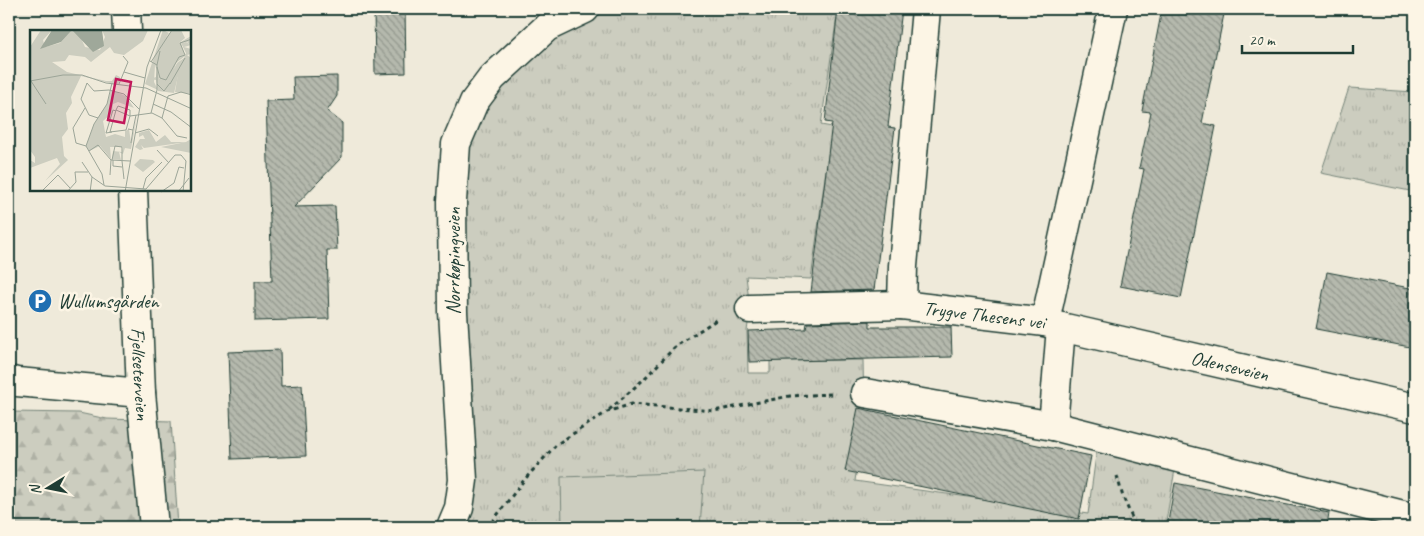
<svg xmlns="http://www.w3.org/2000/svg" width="1424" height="536" viewBox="0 0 1424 536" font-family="Caveat,sans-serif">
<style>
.grass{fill:url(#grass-tufts);stroke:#76857a}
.forest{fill:url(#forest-firs);stroke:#76857a}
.pitch{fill:#cccdbf;stroke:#76857a}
.building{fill:url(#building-back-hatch);stroke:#1f3d34}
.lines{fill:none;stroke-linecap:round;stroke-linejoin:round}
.minor-casing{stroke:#1f3d34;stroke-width:31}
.path{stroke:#1f3d34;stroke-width:3;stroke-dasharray:4 4;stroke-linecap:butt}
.minor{stroke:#fcf5e5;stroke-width:28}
.labels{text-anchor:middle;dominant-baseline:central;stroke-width:5;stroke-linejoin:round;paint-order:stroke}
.street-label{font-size:20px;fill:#1f3d34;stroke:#fcf5e5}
.poi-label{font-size:20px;fill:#1f3d34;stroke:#fcf5e5;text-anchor:start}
.inset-road{fill:none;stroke:#9ca598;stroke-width:1}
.view{fill:#c2185b;fill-opacity:0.15;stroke:#c2185b;stroke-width:2.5}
.inset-edge{fill:none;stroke:#1f3d34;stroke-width:2.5}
</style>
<defs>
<pattern id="grass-tufts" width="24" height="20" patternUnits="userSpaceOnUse" patternTransform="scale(1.25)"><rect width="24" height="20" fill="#cccdbf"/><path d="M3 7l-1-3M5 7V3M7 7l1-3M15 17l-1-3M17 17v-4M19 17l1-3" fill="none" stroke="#afb1a5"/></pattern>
<pattern id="forest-firs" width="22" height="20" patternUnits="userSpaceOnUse" patternTransform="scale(1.25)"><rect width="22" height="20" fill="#cccdbf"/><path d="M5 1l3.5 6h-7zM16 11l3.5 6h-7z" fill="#afb1a5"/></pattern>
<pattern id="building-back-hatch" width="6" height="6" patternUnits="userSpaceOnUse" patternTransform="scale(1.25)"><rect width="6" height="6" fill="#b5b9ad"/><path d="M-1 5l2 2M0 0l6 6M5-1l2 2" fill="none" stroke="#93988e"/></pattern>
</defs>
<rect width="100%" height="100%" fill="#efeada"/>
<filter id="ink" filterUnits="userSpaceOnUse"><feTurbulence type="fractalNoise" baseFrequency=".02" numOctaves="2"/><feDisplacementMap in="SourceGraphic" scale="10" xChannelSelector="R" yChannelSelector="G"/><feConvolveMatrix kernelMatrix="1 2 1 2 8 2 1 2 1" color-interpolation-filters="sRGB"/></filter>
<g filter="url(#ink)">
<path class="grass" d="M577 9H838L821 125 832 127 811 279 746 276 750 309 747 331 748 373H770V361L863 360 864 415 855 481 1088 514 1097 448 1177 458 1165 527H447L464 165 492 78Z
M1349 88 1415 92V192L1321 173Z"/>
<path class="forest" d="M9 412 79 413 107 419 171 421 178 527H9Z"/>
<path class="pitch" d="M704 472 700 527H562L561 477Z"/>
<path class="building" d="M374 9H405L406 73 375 74Z
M838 9H902L888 127 895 128 874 290 811 292 832 123 825 122Z
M1162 9H1225L1202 123 1216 126 1181 298 1120 286 1144 169 1139 168 1151 112 1142 111Z
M337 76V96L327 111 342 123V157L294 207 335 206 337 250H327L329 319 255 321V281H272L266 101 294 100 293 77Z
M1327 272 1415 289V348L1316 329Z
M870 321V327H951L952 357 749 362 748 331 806 329 807 323Z
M280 350 281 386 302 385 306 456 232 459 228 352Z
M858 408 1091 456 1079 519 845 471Z
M1175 483 1329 513 1327 527H1167Z"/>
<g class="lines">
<g class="minor-casing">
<g id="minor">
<path d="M126 9 127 31"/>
<path id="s1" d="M926 9 903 266 902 305 1045 322 1061 327 1415 408"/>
<path id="s2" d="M133 190 141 393 154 527"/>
<path d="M750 309 902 305"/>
<path d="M1045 322 1113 9"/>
<path d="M1061 327 1053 426 1415 518"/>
<path d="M9 380 17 382 141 393"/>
<path d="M865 393 1053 426"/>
<path d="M451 527 459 508 463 480 453 312 452 201 456 144 474 102 492 78 547 27 585 9"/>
</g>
</g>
<path class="path" d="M609 410 643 380 676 346 719 318
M1117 476 1123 497 1136 527
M492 522 524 480 557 444 607 412 632 404 714 411 790 396 832 394"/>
<use href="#minor" class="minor"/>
</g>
</g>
<defs>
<g id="parking-disc" transform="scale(1.25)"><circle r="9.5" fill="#1f6fb2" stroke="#fcf5e5"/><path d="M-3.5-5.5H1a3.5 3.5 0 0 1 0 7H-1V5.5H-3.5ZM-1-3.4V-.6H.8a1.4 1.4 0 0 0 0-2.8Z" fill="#fff"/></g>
</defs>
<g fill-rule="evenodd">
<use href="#parking-disc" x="40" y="301"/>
</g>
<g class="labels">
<g class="street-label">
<text transform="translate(453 261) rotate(-90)">Norrkøpingveien</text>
<text stroke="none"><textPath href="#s1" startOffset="380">Trygve Thesens vei</textPath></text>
<text stroke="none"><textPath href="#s1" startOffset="631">Odenseveien</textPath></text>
<text stroke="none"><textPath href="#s2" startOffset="184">Fjellseterveien</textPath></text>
</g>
<g class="poi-label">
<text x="58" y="301">Wullumsgården</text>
</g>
</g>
<g transform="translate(30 30)">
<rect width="161" height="161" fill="#efeada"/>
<path d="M133 0 139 3 136 7 143 0H151L155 8 149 13 161 6V16L157 12 151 13 155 26 146 33 140 53 136 56H132L125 35 124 52 128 60 115 54ZM153 36 160 37 161 64 145 62 149 38ZM81 60 96 66 104 78 88 72 83 74 82 83 73 91 76 107 85 104 95 107V101L99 99 101 113 107 86 101 119 95 118 93 124 89 122 91 130 82 129 83 121 92 122 93 117H80L81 129 70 116 59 121 56 116 64 94 77 74ZM119 100 126 112 135 105 141 112H157L114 118 111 115 113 119 110 120 105 117 110 109H115L113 105 109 107V103ZM110 129 123 130 125 132 113 142 104 135Z" fill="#cccdbf"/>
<path d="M11 0H22L13 10 15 17 30 13 42 0 49 4 55 17 70 20 75 7 72 0H118L113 11 94 25 84 23 80 17 61 32 55 27 39 25 35 31 22 32 37 42 76 51H82L86 45 90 47 88 55 51 46 41 67 42 73 36 83 38 99 32 107 34 126 38 130 15 151 30 134 27 128 0 138V130L5 133V127L0 120V17ZM156 12 161 15 154 17 161 19V24L157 25 161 28V46L159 38H150L144 63 128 61 126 50 120 49 126 47 128 33 129 48 135 56 147 33 154 28 156 23 151 13ZM161 109V123L131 117 156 112Z" fill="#cccdbf"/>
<path d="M22 0H72L74 16 63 22 42 0 31 12 10 19Z" fill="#9fa89a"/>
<path class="inset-road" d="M155 25 150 13 162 9M120 31 127 35 130 21M121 32 142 0M127 37 130 48 136 50 149 27 155 25M94 42 115 48M0 51 33 45H52L76 53 116 58 162 79M1 51 16 74M89 54 98 32 93 26M127 54 134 61 140 53M140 54 155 28M123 74 141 82 162 98M55 78 43 98 46 113 56 116M86 80 100 86 122 83 132 88 147 106 157 108M86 80 80 102 96 100 100 86M86 80 88 76 100 80V86M121 83 127 60V35M68 88 59 85 51 69 57 53 64 61 79 60 94 64 109 79M132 88 138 66 151 62 162 65M98 99 103 100 101 113M103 100 106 85M82 102 76 103 83 80 86 81M105 103 119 99 128 106M127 120 139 133M59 121 68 115 81 130 100 131M82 130 85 116 92 117V131M83 130V136L92 137M92 131 94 149M52 132 62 147 75 156 116 159 145 125H151L156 131 153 162M80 145 81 130M74 155 72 144 56 116 64 94 77 74 82 53M113 159 116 148 132 132M11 162 28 145 40 158M37 162 46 152 45 142H58M60 162 62 147M95 162 117 37 131 0M131 162 144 153 149 137 154 138M148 162 159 148"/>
<path class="view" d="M86 49 101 52 94 93 78 90Z"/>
<rect width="161" height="161" class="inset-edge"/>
</g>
<rect width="1424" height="536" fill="none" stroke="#fcf5e5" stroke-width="30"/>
<rect x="15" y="15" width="1394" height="506" fill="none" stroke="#1f3d34" stroke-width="2" filter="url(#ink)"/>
<g transform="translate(48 488) rotate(260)" stroke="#fcf5e5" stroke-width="4" paint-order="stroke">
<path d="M0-4L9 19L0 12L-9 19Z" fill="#1f3d34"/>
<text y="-8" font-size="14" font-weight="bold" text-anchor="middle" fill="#1f3d34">N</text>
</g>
<path d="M1242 45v8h111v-8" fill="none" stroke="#1f3d34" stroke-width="2.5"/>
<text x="1249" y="45" font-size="15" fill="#1f3d34" stroke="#fcf5e5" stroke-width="4" paint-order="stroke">20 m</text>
</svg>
